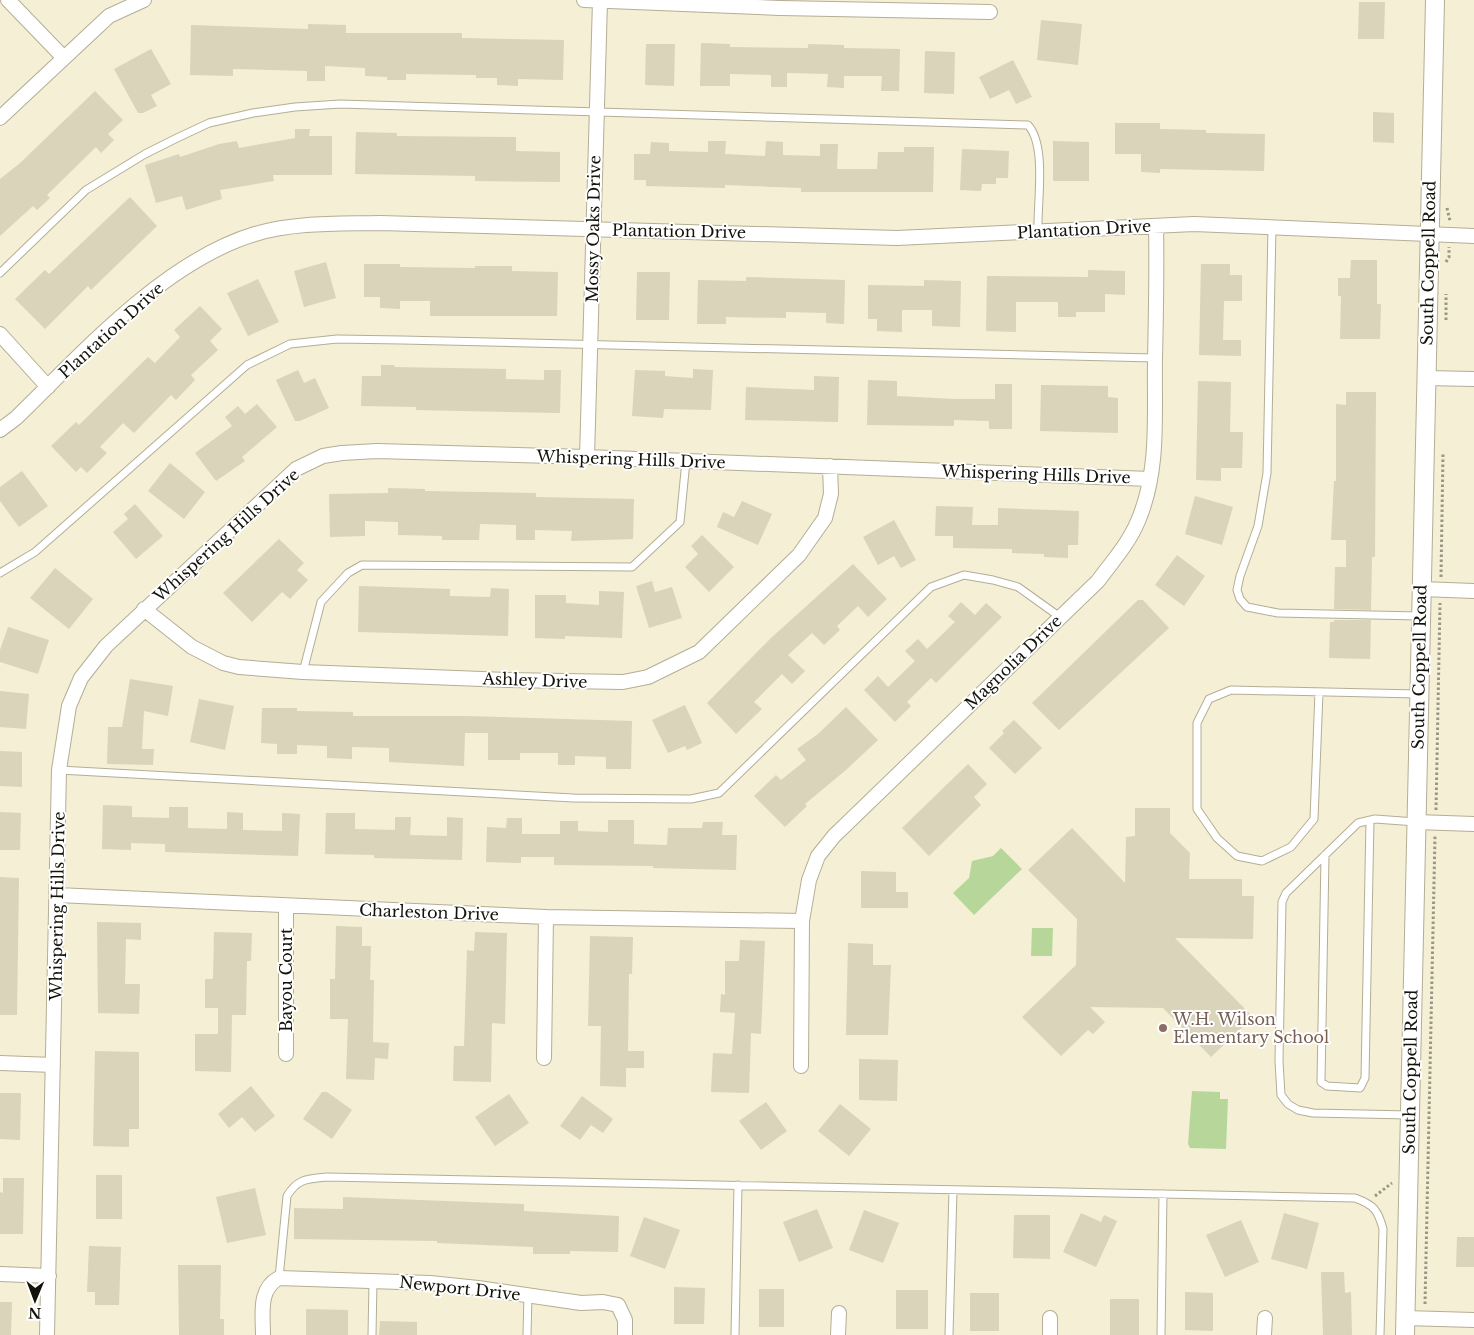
<svg xmlns="http://www.w3.org/2000/svg" width="1474" height="1335" viewBox="0 0 1474 1335" font-family="'Libre Baskerville',serif">
<style>
.green{fill:#b7d79a}
.building{fill:#d9d4ba}
.lines{fill:none;stroke-linecap:round;stroke-linejoin:round}
.service-casing{stroke:#b3ae95;stroke-width:9}
.minor-casing{stroke:#b3ae95;stroke-width:16}
.tertiary-casing{stroke:#b3ae95;stroke-width:20}
.path{stroke:#999683;stroke-width:3;stroke-dasharray:2.5 2.5;stroke-linecap:butt}
.service{stroke:#fff;stroke-width:7}
.minor{stroke:#fff;stroke-width:14}
.tertiary{stroke:#fff;stroke-width:18}
.education-dot{fill:#8d6e63;stroke:#fff;stroke-width:2}
.labels{text-anchor:middle;dominant-baseline:central;stroke-width:4;stroke-linejoin:round;paint-order:stroke}
.street-label{font-size:16px;fill:#14130a;stroke:#fff}
.education-label{font-size:16px;fill:#785e54;stroke:#fff;text-anchor:start}
</style>
<rect width="100%" height="100%" fill="#f4efd5"/>
<path class="green" d="M1001 848 1022 869 974 915 953 893 969 878 972 861 993 856Z
M1032 928H1053L1052 956H1031Z
M1192 1091 1220 1092V1099H1228L1226 1149 1190 1148 1188 1144Z"/>
<path class="building" d="M1359 2H1385L1384 39H1358Z
M1041 20 1082 24 1078 65 1037 60Z
M308 24 346 25V33H462V38L564 40 563 80 518 79V86L497 85V78H476V75L406 74V80H387V77L365 76V68L325 66V81H307V71L233 69V76L190 75 191 25 308 29Z
M701 43 730 44V47L808 48V44L844 45V48L900 49 899 91H881L882 76H844V88L827 87 828 74 787 73V87H771V75L730 74V86H700Z
M646 44H675L674 86 645 85Z
M151 49 171 84 151 95 157 106 143 113H138L114 69Z
M925 51 955 52 954 94 924 93Z
M1013 60 1032 97 1016 104 1009 90 990 99 979 77Z
M95 91 123 120 108 134 114 140 101 153 96 147 47 195 50 198 37 210 33 206 0 236V179L19 164Z
M1373 112 1394 113V143L1373 142Z
M1115 123H1160V129L1206 130V133L1265 134 1264 171 1160 169V173L1141 172V154H1115Z
M295 129H310L309 136H332V175H273L274 181 220 190 222 199 186 210 182 196 156 203 145 165 179 154 180 157 219 144 237 141 239 148 295 138Z
M356 132 397 133V136L516 137V151L560 152V182L475 181V176L355 174Z
M708 141H726L725 154 765 156 766 141 783 142V155L820 156V144H838L837 169H877L878 152H904V147H934L933 192H801V188L725 185V188L646 186V180H634V154H650L651 142 669 143V151L708 152Z
M1053 141 1089 142V181H1053Z
M962 149 1009 151 1008 178H996V184H982L981 191 960 190Z
M130 197 157 226 91 290 88 286 45 329 15 299 45 270 49 274Z
M1351 260H1377V304H1381L1380 339H1340L1341 296H1338V278H1350Z
M326 262 336 298 304 307 294 271Z
M364 264H400V267L475 268V266H512V271L558 272 557 316H430V301H400V309L380 308V297H364Z
M1201 264H1230V275H1242V301H1224L1223 340H1241V356L1199 355Z
M1088 270 1125 271V295L1105 294V312H1076V317H1058V302H1016V332L986 331 987 276 1088 277Z
M637 272H670L669 320H636Z
M746 277 845 280 844 324 826 323V313L786 312V318L726 317V324H697L698 280 746 281Z
M258 279 279 322 248 336 227 293Z
M924 280 961 281 960 327 932 326V310H902V332L877 331V319H868V285L924 286Z
M200 306 222 329 210 341 218 350 191 375 195 380 176 400 171 395 134 433 123 423 100 447 107 453 87 473 81 467 76 472 51 446 76 422 79 425 148 357 155 363 180 337 174 330Z
M381 365H395L394 367 506 369V379L544 380V370H561L560 413 416 410V407L361 406 362 376H381Z
M693 369 713 370 711 410 664 409 663 418 632 416 635 370 665 371V376L693 378Z
M298 370 304 383 315 378 329 408 300 421H295L276 380Z
M814 376 839 377 838 422 745 420 746 387 814 390Z
M868 380 897 381V396L954 399H995V384H1012V429H989V421L954 420V426L867 425Z
M1198 381 1231 382 1230 432H1243L1242 468H1221V481L1196 480Z
M1041 385 1108 386V397L1118 398V433L1040 431Z
M1346 392H1376L1375 557H1372L1371 610 1334 609 1335 567H1346V540H1331L1334 481H1336V404L1346 405Z
M257 404 277 427 242 457 245 461 216 481 195 453 232 426 225 417 238 406 245 414Z
M170 463 205 492 184 519 148 491Z
M22 471 48 506 19 527 0 501V487Z
M388 488 425 489V491L536 493V497L634 499 633 539 571 541 572 531 535 530V540H516V525L480 524 479 540H442V536L398 535V522L365 521V536L330 537 329 494 388 493Z
M1195 496 1233 507 1222 545 1185 534Z
M742 501 772 514 758 545 717 527 723 512 734 517Z
M135 504 163 536 136 559 113 532 128 519 124 514Z
M936 506 973 507 972 525H998V508L1079 511 1078 545H1068V558L1044 557V554L1012 553V549L953 548V536H935Z
M894 520 916 560 901 568 894 556 878 565 863 537Z
M702 535 734 567 709 592 685 567 698 554 691 546Z
M279 539 304 563 297 570 308 580 290 599 282 592 252 622 223 593Z
M1177 555 1205 576 1184 606 1155 585Z
M853 564 887 599 868 617 858 606 837 626 840 630 824 645 812 633 788 655 805 671 792 684 782 674 754 702 762 709 736 734 707 703 771 638Z
M55 568 93 599 69 629 30 598Z
M652 581 655 592 672 587 682 618 649 628 636 586Z
M359 586 450 589V596L490 597 491 588 509 589 508 636 358 632Z
M599 591 624 592 622 638 565 636V639L535 638V595H566V603L599 605Z
M1138 600H1143L1169 628 1059 730 1032 703Z
M961 602 975 615 986 603 1002 617 936 683 931 678 907 702 911 706 895 722 864 690 878 676 888 687 915 661 905 651 918 639 927 649 955 622 948 616Z
M1334 620H1371L1370 659 1329 658 1330 622H1334Z
M8 627 49 640 38 674 0 662V650Z
M130 679 173 686 168 716 144 711 142 749H154L153 765 107 764 108 727H122Z
M0 691 29 694 26 729 0 727Z
M199 699 234 706 225 750 190 742Z
M685 705 702 743 687 750 685 746 668 753 652 720Z
M846 707 878 740 846 770 805 804 807 806 785 827 754 796 776 775 781 780 806 760 797 749 818 734Z
M262 708H297V711L353 712V716H465L632 721 631 769H606V757L575 756V765H558V753H520V760H488V733H465L464 766 389 762V748L352 747V759L327 758V746L297 745V754H277V744L261 743Z
M1014 720 1042 748 1015 774 989 748 1004 733 1002 731Z
M0 751 22 752V787L0 786Z
M968 764 987 784 974 797 981 805 929 856 902 828Z
M103 805 132 806V817L169 818V807H188V828L227 829V812L243 813V830L282 831V813L300 814 298 856 165 852V844L131 843V850L102 849Z
M1135 808H1170V833L1190 853 1189 879H1242V896H1254L1253 939 1175 938 1253 1017 1211 1057 1163 1008 1090 1007 1105 1022 1093 1034 1088 1030 1061 1056 1022 1017 1076 965 1077 919 1028 870 1072 828 1125 883 1126 837 1135 836Z
M0 812 21 813 20 850H0Z
M326 813H355V829L395 830V817H411L410 835 447 836V817L463 818 462 860 374 858V855L325 854Z
M507 818H522V834H560V821H578V831L608 832V820H634V844L667 845 668 828H702L703 822H723L722 835H737L736 870 653 868V866L554 865V857H521V863L486 862 487 827 506 828Z
M861 871 896 872V892H908V908H861Z
M0 877 19 878 17 1015H0Z
M97 922 141 923V940L126 939 125 984H140L139 1014 98 1013Z
M336 926 362 927V946H371L370 980H374L373 1042 389 1043 388 1059 375 1058 374 1080 346 1079 348 1019H330V979H335Z
M214 932 252 933 251 961H247L246 1015H232L231 1072 195 1071V1034H218V1008H205V979H213Z
M475 932 507 933 505 1024 492 1023 491 1082 453 1081 454 1046H464L467 950 474 951Z
M590 936 633 937 632 974H629L628 1051H644V1068H626V1087L600 1086 601 1026H588Z
M740 940 765 941 761 1034 751 1033 749 1093 711 1092 713 1053 732 1054 735 1013 720 1012 721 994 725 995V961H739Z
M848 943 873 944V965H891L888 1035H846Z
M95 1051 139 1052V1129H129V1147L93 1146Z
M859 1059 898 1060 897 1101 859 1100Z
M251 1086 275 1116 255 1132 242 1117 229 1128 218 1114Z
M322 1092H327L352 1110 332 1139 303 1119Z
M0 1093H21L20 1140 0 1139Z
M509 1094 529 1123 495 1146 475 1117Z
M582 1096 613 1119 603 1133 591 1125 580 1140 560 1126Z
M766 1102 787 1131 761 1150 739 1121Z
M840 1104 871 1129 849 1156 818 1131Z
M96 1175H122V1219H96Z
M3 1178H24L23 1234H0V1192L3 1193Z
M255 1188 266 1235 227 1243 216 1197Z
M343 1197 524 1204V1211L619 1216 618 1252 570 1251V1254H533V1247L437 1243V1241L294 1239V1208L343 1209Z
M817 1209 833 1248 799 1262 783 1222Z
M864 1210 899 1223 883 1263 849 1250Z
M1081 1213 1101 1222 1104 1215 1117 1221 1096 1267 1063 1252Z
M1284 1213 1319 1223 1307 1269 1271 1259Z
M1014 1215H1050V1259L1013 1258Z
M644 1217 680 1230 665 1269 630 1256Z
M1241 1220 1259 1262 1225 1277 1206 1235Z
M1457 1237H1474V1267H1456Z
M89 1246 121 1247 119 1305H95V1292H87Z
M178 1265H221L220 1319H224V1335H179Z
M1321 1272H1344L1345 1293 1351 1292 1352 1335H1323Z
M674 1287 705 1288 704 1324H674Z
M759 1289H784V1327H759Z
M896 1290H928V1329H896Z
M1185 1292 1213 1293V1331L1185 1330Z
M970 1293H999V1331H970Z
M1110 1299H1139V1335H1110Z
M0 1302H12L11 1335H0Z
M306 1309 348 1310V1335H306Z
M380 1321 417 1322V1335H379Z"/>
<g class="lines">
<g class="service-casing">
<path id="service" d="M1272 227 1267 473 1258 526 1240 576 1237 590 1240 599 1247 607 1278 613 1420 616
M0 273 86 190 145 154 177 138 209 123 253 113 295 107 340 104 1028 125C1047 146 1037 202 1038 231
M0 573 35 552 247 365 290 344 337 339 402 340 1155 358
M303 672 321 602 348 573 362 565 632 567 680 522 686 461
M1319 692 1314 819 1291 847 1262 861 1237 856 1217 838 1197 809V723L1209 699 1231 690 1418 694
M59 770 573 798 691 799 719 793 931 587 964 575 993 580 1018 587 1060 617
M1325 855 1321 1082 1327 1086 1360 1088 1365 1078 1370 820
M1410 1115 1313 1113 1298 1110 1288 1104 1281 1095 1279 1061 1282 902 1286 893 1358 823 1375 819 1416 822
M279 1278 287 1196C298 1178 308 1179 327 1177L1355 1198C1374 1205 1378 1210 1383 1229L1380 1335
M372 1335 373 1281
M527 1335 528 1295
M735 1335 738 1185
M949 1335 953 1190
M1161 1335 1163 1194"/>
</g>
<g class="minor-casing">
<path id="minor" d="M8 0 64 58
M584 0 780 8 990 12
M0 118 109 16 144 0
M0 334 48 387
M1426 378 1474 379
M0 430 16 418C83 353 163 262 255 234 295 222 338 224 380 223L897 238 1194 224 1474 236
M587 457 600 1
M1421 589 1474 591
M144 609 192 647 223 663 239 667 303 672 507 680 623 682 648 677 699 652 799 555 825 518 831 494 830 466
M1416 822 1474 824
M57 895 546 917 802 921
M286 906V1054
M544 1058 546 917
M0 1063 53 1065
M801 1066 802 921 809 880 818 856 834 836 1098 581C1112 562 1129 543 1138 521 1160 470 1154 412 1155 359 1156 314 1157 270 1156 226
M0 1274 49 1276
M1050 1318V1335
M1405 1318 1474 1320
M47 1335 59 770 69 706 81 678 106 646 296 469 323 456 342 453 377 451 587 457 1150 479
M263 1335C263 1314 258 1289 279 1278L430 1283 478 1288 581 1303 603 1302 618 1305 625 1320V1335
M838 1335 839 1313
M1264 1335 1265 1318"/>
</g>
<g class="tertiary-casing">
<path id="tertiary" d="M1405 1335 1435 0"/>
</g>
<path class="path" d="M1447 208 1450 221
M1446 262 1449 257V247
M1446 320V294
M1441 577 1443 453
M1436 810 1440 603
M1375 1196 1392 1183
M1425 1304 1435 836"/>
<use href="#service" class="service"/>
<use href="#minor" class="minor"/>
<use href="#tertiary" class="tertiary"/>
</g>
<circle class="education-dot" cx="1163" cy="1028" r="5"/>
<g class="labels">
<g class="street-label">
<text transform="translate(593 229) rotate(-89)">Mossy Oaks Drive</text>
<text transform="translate(1084 229) rotate(-3)">Plantation Drive</text>
<text transform="translate(679 231) rotate(1)">Plantation Drive</text>
<text transform="translate(1428 263) rotate(-89)">South Coppell Road</text>
<text transform="translate(111 330) rotate(-42)">Plantation Drive</text>
<text transform="translate(631 459) rotate(2)">Whispering Hills Drive</text>
<text transform="translate(1036 474) rotate(2)">Whispering Hills Drive</text>
<text transform="translate(226 535) rotate(-42)">Whispering Hills Drive</text>
<text transform="translate(1013 662) rotate(-44)">Magnolia Drive</text>
<text transform="translate(1419 667) rotate(-89)">South Coppell Road</text>
<text transform="translate(535 680) rotate(2)">Ashley Drive</text>
<text transform="translate(57 906) rotate(-89)">Whispering Hills Drive</text>
<text transform="translate(429 912) rotate(2)">Charleston Drive</text>
<text transform="translate(286 980) rotate(-90)">Bayou Court</text>
<text transform="translate(1410 1072) rotate(-89)">South Coppell Road</text>
<text transform="translate(460 1288) rotate(6)">Newport Drive</text>
</g>
<g class="education-label">
<text x="1173" y="1019">W.H. Wilson<tspan x="1173" dy="18">Elementary School</tspan></text>
</g>
</g>
<g transform="translate(35 1300) rotate(181)" stroke="#ffffff" stroke-width="4" paint-order="stroke">
<path d="M0-4L9 19L0 12L-9 19Z" fill="#14130a"/>
<text y="-8" font-size="14" font-weight="bold" text-anchor="middle" fill="#14130a">N</text>
</g>
</svg>
